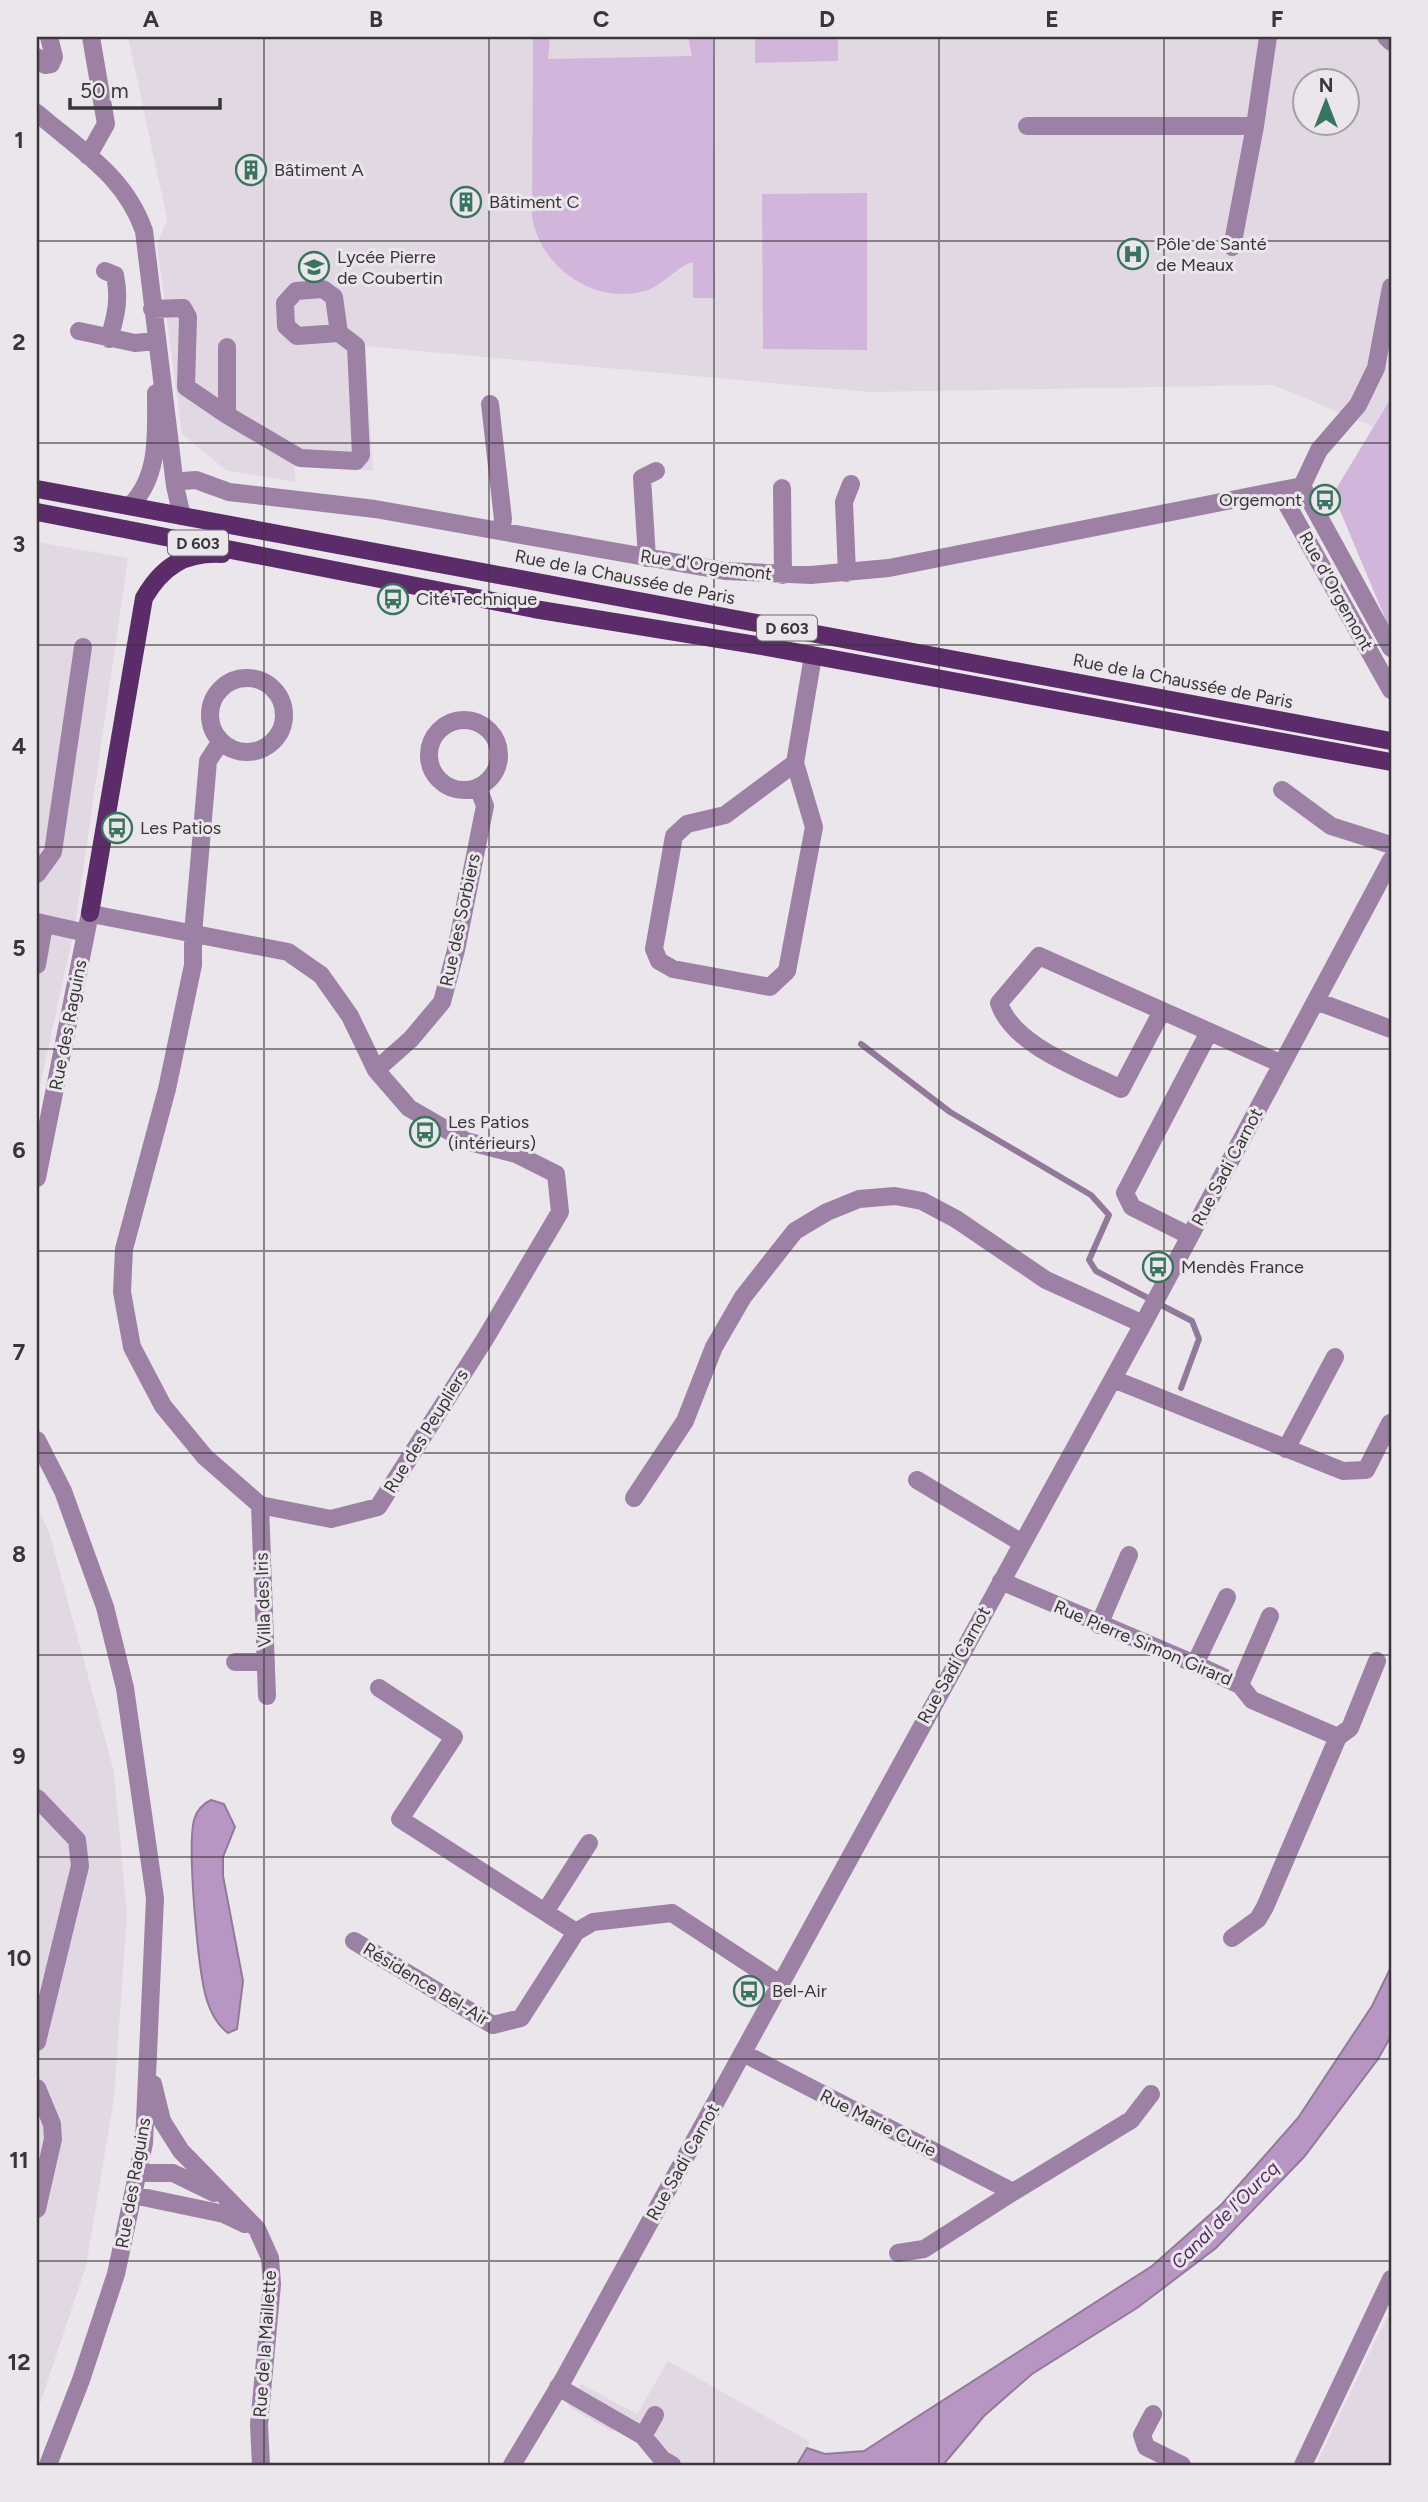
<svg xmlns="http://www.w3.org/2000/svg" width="1428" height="2502" viewBox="0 0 1428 2502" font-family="Figtree,sans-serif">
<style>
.built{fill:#e2d8e4;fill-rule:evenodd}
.green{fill:#d1b5da}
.water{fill:#b896c3;stroke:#92799a;stroke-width:2}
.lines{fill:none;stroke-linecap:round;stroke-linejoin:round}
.stream{stroke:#92799a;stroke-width:6}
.minor{stroke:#9c81a5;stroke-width:18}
.major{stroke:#5c2c6a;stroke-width:18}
.grid{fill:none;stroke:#383639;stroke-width:2;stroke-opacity:0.55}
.labels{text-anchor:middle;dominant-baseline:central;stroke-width:6;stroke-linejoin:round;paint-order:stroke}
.shield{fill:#ebe5ec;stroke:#6e6a6f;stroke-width:2}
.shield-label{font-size:16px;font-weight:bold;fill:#383639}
.poi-label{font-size:18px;fill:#383639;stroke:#ebe5ec;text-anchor:start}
.street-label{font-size:18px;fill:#383639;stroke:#ebe5ec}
.water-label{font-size:19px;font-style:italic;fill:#572c64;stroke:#ebe5ec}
.neatline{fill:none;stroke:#383639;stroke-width:2.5}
.grid-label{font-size:23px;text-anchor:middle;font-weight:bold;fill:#383639}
</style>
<rect width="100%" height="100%" fill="#ebe5ec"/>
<path class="built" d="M128 37H1391V398L1374 427 1273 385 870 392 365 346 373 471 294 465 296 482 226 470 182 434 157 245 167 219ZM1306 80H1348V122H1306Z
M37 542 128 558 75 926 37 1099Z
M37 1507 49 1532 114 1772 127 1914 114 2099 86 2266 37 2413Z
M1391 2310V2465H1316L1371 2349Z
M668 2361 810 2442 797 2465H662L647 2448 616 2427 612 2432 568 2406 581 2384 637 2414Z"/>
<path class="green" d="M533 37H550L548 59 692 56 688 37H713L715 298H693V262C678 266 664 284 648 290 596 307 540 268 532 216Z
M755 37H838V61L755 63Z
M867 193V350L763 349 762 194Z
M1391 398V632L1333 494Z"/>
<path class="water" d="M211 1800 224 1804 235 1827 223 1857V1876L243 1981 237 2029 228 2033C216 2024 210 2011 206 1997 198 1968 187 1848 194 1820 197 1810 202 1804 211 1800Z
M1391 1967V2036L1378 2059 1304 2157 1216 2248 1137 2308 1032 2374 984 2416 943 2465H797L807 2448 825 2454 864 2451 1152 2266 1222 2204 1298 2118 1372 2006Z"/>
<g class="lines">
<path class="stream" d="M861 1044 950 1112 1091 1195 1109 1215 1089 1260 1096 1271 1148 1298
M1163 1306 1192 1321 1199 1339 1181 1388"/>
<path class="minor" d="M1386 37 1391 42
M37 57 45 65 51 64 54 57 49 37
M37 113C80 150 125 176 144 231L175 486 182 516
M1027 126H1255
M88 156 106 124 91 37
M1232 247 1255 126 1268 37
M105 271 115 275C120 299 116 316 109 339
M152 309 183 308 188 317 186 387 227 415 300 458 356 461 361 455 356 346 339 333 297 336 286 326 285 303 296 291 323 289 334 297 339 333
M79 331 135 343 156 341
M490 404 503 519 501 531
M227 415V347
M175 486 183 481 196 480 229 492 375 509 725 571 811 575 889 568 1302 486
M1302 486 1319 450 1358 405 1376 368 1391 287
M1302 486 1391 648
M782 488 783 575
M1280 492 1391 690
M130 506C160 476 156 434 156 393
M647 558 642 478 656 471
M847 573 844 502 851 484
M210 715a37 37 0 1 1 74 0a37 37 0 1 1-74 0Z
M429 755a35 35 0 1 1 70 0a35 35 0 1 1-70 0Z
M795 763 725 815 687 824 674 836 654 949 659 961 673 969 770 987 787 971 814 827 795 763 813 656
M1282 790 1331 826 1391 845
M37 874 53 852 83 647
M37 922 86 933
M37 965 44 925
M1316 1001 1391 1029
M1162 1011 1121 1089C1082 1069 1013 1046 999 1003L1039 956 1282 1064
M376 1070 411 1039 442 1002 456 950 485 806 478 787
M37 1178 90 913 102 916 288 952 321 975 350 1016 376 1070 409 1108 466 1141 516 1154 556 1174 560 1212 485 1339 378 1507 331 1519 260 1505 205 1457 163 1406 132 1347 122 1292 124 1249 167 1089 193 965V934L208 761 221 741
M1190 1236 1132 1207 1125 1193 1209 1032
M1113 1379 1343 1471 1366 1470 1390 1423
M37 1440 63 1491 105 1607 125 1688 155 1898 144 2143 116 2274 81 2380 48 2465
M1286 1449 1335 1357
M917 1480 1022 1543
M634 1498 685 1421 714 1347 743 1297 795 1231 827 1212 859 1199 895 1196 922 1201 956 1219 1046 1280 1143 1324
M260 1505 267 1696
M1001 1581 1195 1664 1240 1685 1252 1700 1338 1737 1265 1907 1258 1919 1232 1938
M1099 1625 1129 1555
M235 1662H266
M1195 1664 1227 1597
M1240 1685 1270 1616
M379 1688 454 1737 400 1819 576 1932
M1338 1737 1350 1728 1377 1661
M37 1798 77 1840 80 1866 37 2042
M545 1912 589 1843
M354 1941 493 2025 521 2018 576 1932 593 1922 672 1913 780 1984
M743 2053 1013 2192 1131 2120 1151 2094
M153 2084 162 2121 181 2151 257 2229 270 2258 272 2284 259 2425 261 2465
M37 2088 52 2124 53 2139 37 2209
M138 2173H173L214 2193
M133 2195 224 2214 245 2224
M898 2253 924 2249 1013 2192
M558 2387 643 2436 662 2459 672 2465
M1153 2414 1142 2435 1146 2447 1182 2465
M643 2436 655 2415
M512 2465 563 2380 1143 1324 1391 860
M1303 2465 1391 2279"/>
<path class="major" d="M37 489 1391 741
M37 512 534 609 762 646 1391 762
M90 913 144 598C162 567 184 552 222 554"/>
</g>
<path class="grid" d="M264 37V2465M489 37V2465M714 37V2465M939 37V2465M1164 37V2465M37 241H1391M37 443H1391M37 645H1391M37 847H1391M37 1049H1391M37 1251H1391M37 1453H1391M37 1655H1391M37 1857H1391M37 2059H1391M37 2261H1391"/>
<defs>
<g id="building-ring" transform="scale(1.575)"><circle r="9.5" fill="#ebe5ec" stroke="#38745e" stroke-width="1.5"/><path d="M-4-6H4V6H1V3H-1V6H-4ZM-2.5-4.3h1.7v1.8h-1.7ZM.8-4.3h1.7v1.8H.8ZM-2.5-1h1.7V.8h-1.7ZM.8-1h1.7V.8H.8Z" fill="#38745e"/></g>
<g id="hospital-ring" transform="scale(1.575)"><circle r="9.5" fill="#ebe5ec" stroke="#38745e" stroke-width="1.5"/><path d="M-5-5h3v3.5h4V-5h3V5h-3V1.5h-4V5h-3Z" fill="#38745e"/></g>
<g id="school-ring" transform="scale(1.575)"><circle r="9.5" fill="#ebe5ec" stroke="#38745e" stroke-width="1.5"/><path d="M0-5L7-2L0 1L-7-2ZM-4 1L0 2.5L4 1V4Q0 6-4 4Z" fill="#38745e"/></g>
<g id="bus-ring" transform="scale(1.575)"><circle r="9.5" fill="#ebe5ec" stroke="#38745e" stroke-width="1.5"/><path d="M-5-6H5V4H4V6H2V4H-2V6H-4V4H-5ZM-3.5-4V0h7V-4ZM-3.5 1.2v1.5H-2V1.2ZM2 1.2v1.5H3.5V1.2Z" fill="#38745e"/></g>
</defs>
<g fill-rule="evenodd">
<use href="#building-ring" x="251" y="170"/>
<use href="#building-ring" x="466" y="202"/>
<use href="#hospital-ring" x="1133" y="254"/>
<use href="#school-ring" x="314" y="267"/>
<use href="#bus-ring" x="1325" y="500"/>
<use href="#bus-ring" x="393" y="599"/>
<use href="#bus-ring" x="117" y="828"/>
<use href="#bus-ring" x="425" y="1132"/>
<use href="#bus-ring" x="1158" y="1267"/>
<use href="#bus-ring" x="749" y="1991"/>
</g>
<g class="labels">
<g class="shield">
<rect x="168" y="530.5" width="60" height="25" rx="5"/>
<rect x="757" y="615.5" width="60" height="25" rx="5"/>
</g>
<g class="shield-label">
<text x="198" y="543">D 603</text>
<text x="787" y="628">D 603</text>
</g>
<g class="poi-label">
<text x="274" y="170">Bâtiment A</text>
<text x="489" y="202">Bâtiment C</text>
<text x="1156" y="244">Pôle de Santé<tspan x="1156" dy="21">de Meaux</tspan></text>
<text x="337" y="257">Lycée Pierre<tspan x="337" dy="21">de Coubertin</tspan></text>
<text x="1302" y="500" text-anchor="end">Orgemont</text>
<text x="416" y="599">Cité Technique</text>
<text x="140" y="828">Les Patios</text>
<text x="448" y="1122">Les Patios<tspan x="448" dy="21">(intérieurs)</tspan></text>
<text x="1181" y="1267">Mendès France</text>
<text x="772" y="1991">Bel-Air</text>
</g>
<g class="street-label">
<text transform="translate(706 565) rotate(8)">Rue d'Orgemont</text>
<text transform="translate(625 577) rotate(11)">Rue de la Chaussée de Paris</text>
<text transform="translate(1336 591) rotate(61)">Rue d'Orgemont</text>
<text transform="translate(1183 681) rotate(11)">Rue de la Chaussée de Paris</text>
<text transform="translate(460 920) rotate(-78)">Rue des Sorbiers</text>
<text transform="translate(68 1025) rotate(-79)">Rue des Raguins</text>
<text transform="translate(1227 1167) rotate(-62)">Rue Sadi Carnot</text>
<text transform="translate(426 1431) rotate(-58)">Rue des Peupliers</text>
<text transform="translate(263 1600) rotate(-92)">Villa des Iris</text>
<text transform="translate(1143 1643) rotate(23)">Rue Pierre Simon Girard</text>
<text transform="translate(954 1665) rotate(-61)">Rue Sadi Carnot</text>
<text transform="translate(426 1984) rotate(31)">Résidence Bel-Air</text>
<text transform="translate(878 2123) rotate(27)">Rue Marie Curie</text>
<text transform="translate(683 2162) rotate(-61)">Rue Sadi Carnot</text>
<text transform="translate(133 2183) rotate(-80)">Rue des Raguins</text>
<text transform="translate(265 2344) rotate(-86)">Rue de la Maillette</text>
</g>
<g class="water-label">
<text transform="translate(1225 2215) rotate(-45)">Canal de l'Ourcq</text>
</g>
</g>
<rect width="1428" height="2502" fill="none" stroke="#ebe5ec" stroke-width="77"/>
<g transform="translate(1326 102)"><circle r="33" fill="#ebe5ec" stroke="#a39fa4" stroke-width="2"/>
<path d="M0-5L12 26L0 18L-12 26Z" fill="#38745e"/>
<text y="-10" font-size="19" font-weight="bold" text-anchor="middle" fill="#383639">N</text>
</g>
<path d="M70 98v10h150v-10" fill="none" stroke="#383639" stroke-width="3.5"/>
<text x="80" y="98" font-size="21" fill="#383639" stroke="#ebe5ec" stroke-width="5" paint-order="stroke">50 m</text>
<rect x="38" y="38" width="1352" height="2426" class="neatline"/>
<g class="grid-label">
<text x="151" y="27">A</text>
<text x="376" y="27">B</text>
<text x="601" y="27">C</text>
<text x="827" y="27">D</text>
<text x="1052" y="27">E</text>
<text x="1277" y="27">F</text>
<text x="19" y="148">1</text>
<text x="19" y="350">2</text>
<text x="19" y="552">3</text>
<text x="19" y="754">4</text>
<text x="19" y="956">5</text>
<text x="19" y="1158">6</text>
<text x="19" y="1360">7</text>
<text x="19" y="1562">8</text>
<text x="19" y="1764">9</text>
<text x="19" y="1966">10</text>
<text x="19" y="2168">11</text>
<text x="19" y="2370">12</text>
</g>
</svg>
